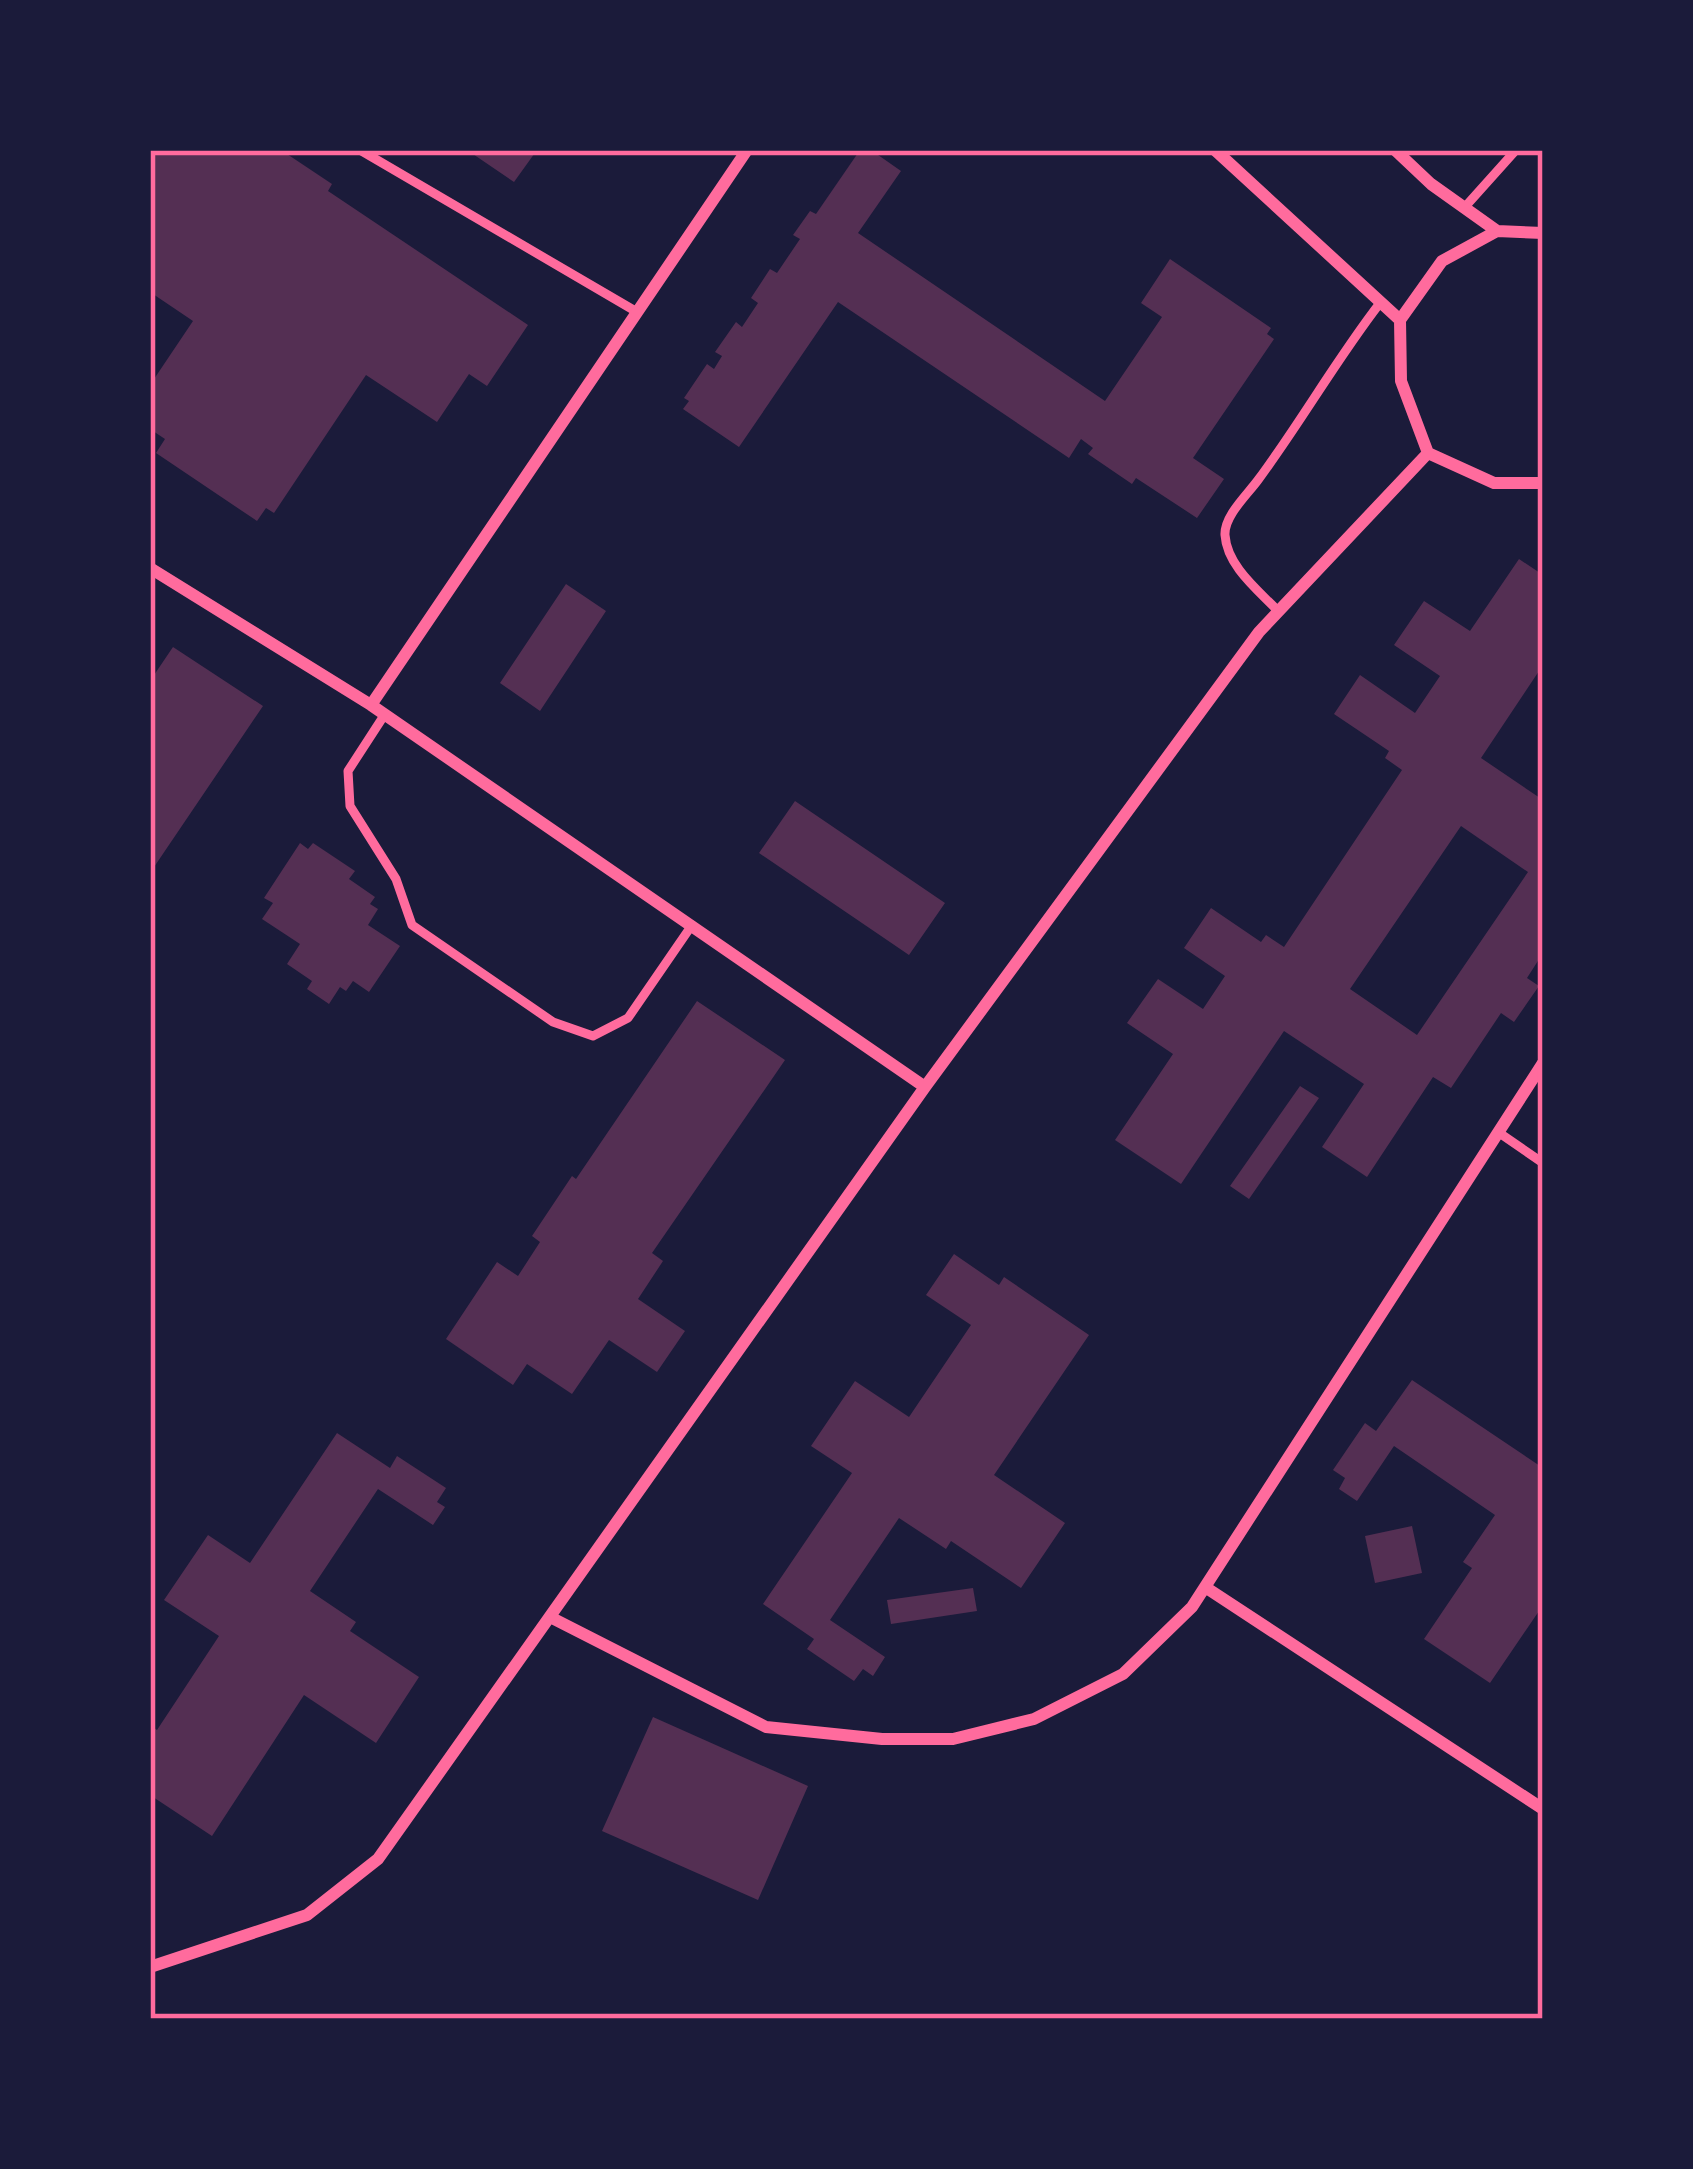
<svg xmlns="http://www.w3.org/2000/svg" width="1693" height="2169" viewBox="0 0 1693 2169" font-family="Lato,sans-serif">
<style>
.building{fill:#542f53;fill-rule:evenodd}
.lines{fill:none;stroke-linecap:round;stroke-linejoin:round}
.service{stroke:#ff6b9d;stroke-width:9}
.minor{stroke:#ff6b9d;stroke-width:12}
.neatline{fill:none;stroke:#ff6b9d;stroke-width:4.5}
</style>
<rect width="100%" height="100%" fill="#1b1b3a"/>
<path class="building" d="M150 150H281L332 184 328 191 528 325 487 386 469 374 437 422 366 375 274 513 266 508 257 521 156 453 165 439 150 429V385L193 321 150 292Z
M467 150H537L514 182Z
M860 150H871L901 171 858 233 1105 401 1162 317 1141 303 1170 259 1271 328 1267 334 1274 339 1193 458 1224 479 1197 518 1136 478 1132 484 1088 454 1093 448 1081 439 1069 458 838 302 739 447 683 409 689 401 684 398 707 364 714 369 722 356 715 352 736 322 742 327 758 303 751 298 770 269 777 273 800 239 793 235 810 211 816 214Z
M1519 559 1543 575V665L1481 758 1543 800V953L1527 978 1539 986 1514 1022 1501 1013 1451 1088 1433 1077 1367 1177 1322 1147 1364 1084 1284 1031 1181 1184 1115 1140 1173 1054 1127 1023 1158 979 1203 1009 1225 976 1184 948 1211 908 1261 942 1266 935 1284 947 1402 770 1385 758 1389 751 1334 714 1360 675 1415 713 1440 676 1394 645 1424 601 1470 631ZM1461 826 1528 872 1417 1035 1350 989Z
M566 584 606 611 540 711 500 683Z
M173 647 263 706 150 873V681Z
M795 801 945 903 909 955 759 853Z
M300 843 308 849 313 843 355 871 349 879 375 897 370 904 378 909 368 925 400 946 369 992 353 981 346 991 340 987 329 1004 307 989 312 981 287 964 300 944 262 919 273 903 264 898Z
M697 1001 785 1060 652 1253 663 1261 638 1299 685 1331 657 1372 609 1340 572 1394 527 1364 513 1385 446 1339 497 1262 518 1276 540 1242 532 1236 572 1176 576 1179Z
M1300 1086 1319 1098 1249 1199 1230 1186Z
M954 1254 999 1285 1004 1277 1089 1335 994 1475 1065 1523 1021 1588 951 1541 946 1549 899 1518 830 1620 885 1657 873 1676 863 1669 854 1681 807 1649 814 1639 763 1604 852 1473 811 1446 855 1381 909 1417 971 1325 926 1295Z
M1412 1380 1543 1468V1614L1539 1611 1490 1683 1424 1639 1472 1568 1463 1562 1495 1515 1394 1446 1357 1501 1339 1489 1345 1478 1333 1470 1365 1423 1376 1431Z
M337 1433 390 1468 397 1456 446 1488 437 1502 445 1507 433 1525 378 1489 310 1591 356 1622 350 1631 419 1677 376 1743 304 1695 212 1836 150 1795V1725L157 1730 219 1636 164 1600 208 1535 250 1563Z
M1412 1526 1422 1573 1375 1583 1365 1536Z
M973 1588 977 1611 891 1624 887 1600Z
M653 1717 808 1786 758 1900 602 1831Z"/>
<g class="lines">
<path class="service" d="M360 150 637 312
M1464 208 1516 150
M1278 611C1258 590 1227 566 1225 535 1224 516 1247 495 1258 480 1301 422 1336 360 1380 303
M385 714 348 771 350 806 396 879 412 925 553 1022 593 1036 628 1018 692 925
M1498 1132 1543 1163"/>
<path class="minor" d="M1215 150 1400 320
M1395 150 1431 184 1497 231
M1543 233 1497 231 1442 261 1400 320 1401 381 1428 453 1494 483H1543
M150 568 371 705 925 1087
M371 705 747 150
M1205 1587 1543 1809
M550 1617 766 1727 882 1739H953L1034 1719 1123 1674 1192 1607 1543 1063
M150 1967 307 1915 378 1859 925 1087 1259 632 1428 453"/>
</g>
<rect width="1693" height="2169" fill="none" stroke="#1b1b3a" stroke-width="306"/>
<rect x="153" y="153" width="1387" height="1863" class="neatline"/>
</svg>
